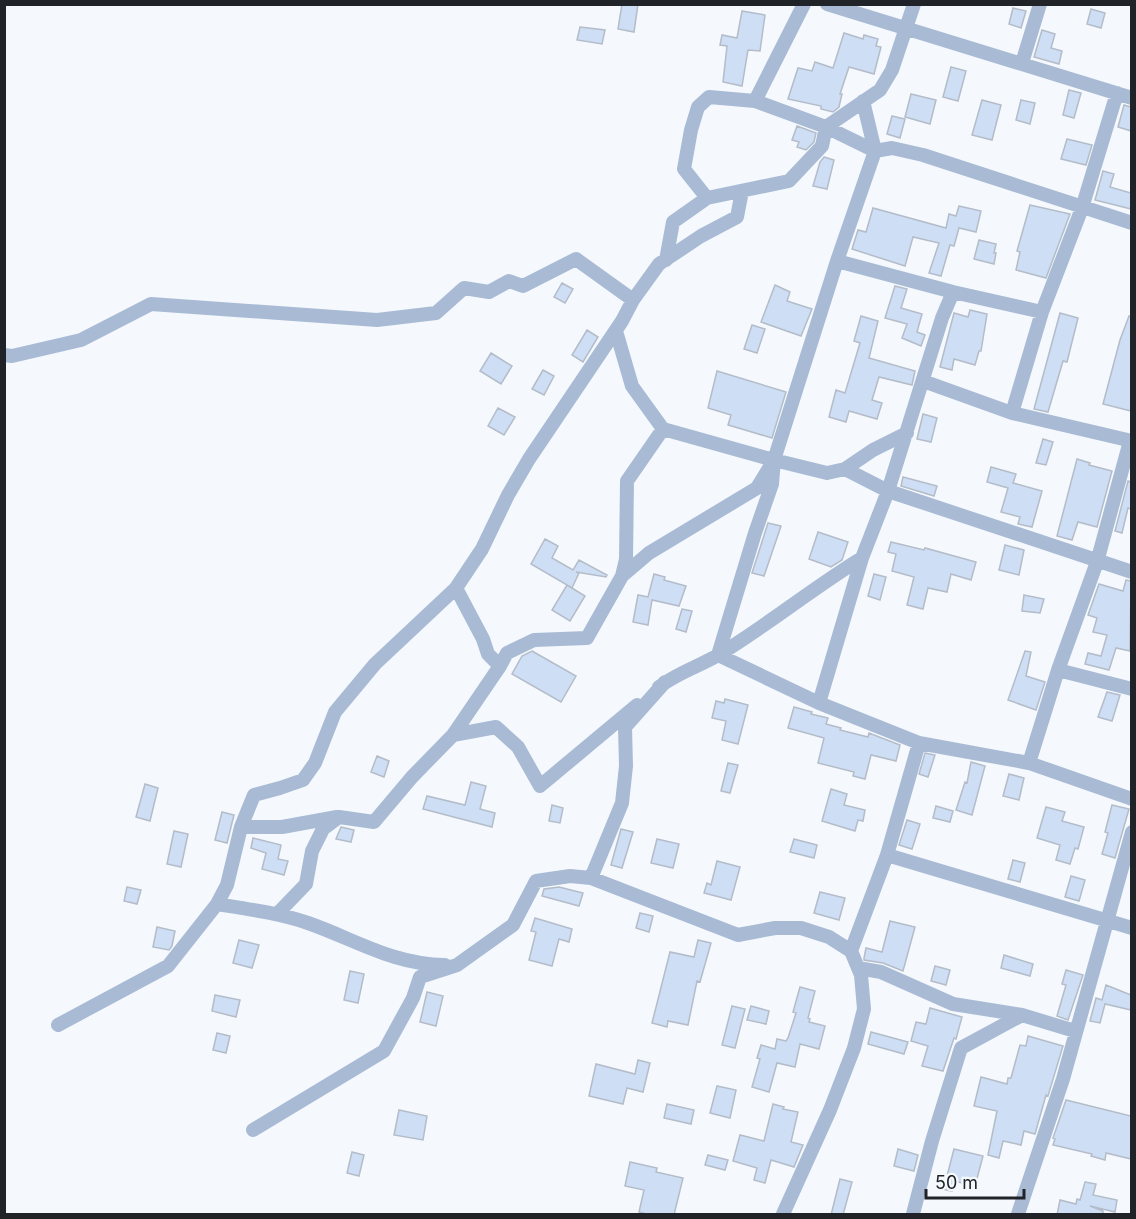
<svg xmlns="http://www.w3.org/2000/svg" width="1136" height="1219" viewBox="0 0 1136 1219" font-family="Inter,sans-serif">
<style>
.building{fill:#cedef5;stroke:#b3bcc8;stroke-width:1.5}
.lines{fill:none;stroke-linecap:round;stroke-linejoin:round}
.minor{stroke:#a9bbd4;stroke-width:14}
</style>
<rect width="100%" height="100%" fill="#f5f9fe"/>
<path class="building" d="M622 4H638L634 32 618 29Z
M1013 8 1026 11 1021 28 1009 24Z
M1091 9 1105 13 1101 28 1087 24Z
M742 11 765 15 760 51 748 50 742 86 723 82 727 46 720 45 722 35 737 38Z
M580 27 605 30 602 44 577 40Z
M1042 30 1055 34 1051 48 1062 51 1059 64 1034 57Z
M844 33 863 39 864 35 878 39 876 46 881 47 874 74 849 67 840 94H842L839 107 833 112 821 109V106L788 99 798 68 812 71 815 62 833 68Z
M951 67 966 71 958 101 943 97Z
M1069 90 1081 93 1074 118 1063 115Z
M911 94 936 100 930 124 905 117Z
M982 100 1001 105 992 140 972 135Z
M1021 100 1035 103 1030 124 1016 120Z
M1124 105 1131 107V131L1118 127Z
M892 116 905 119 900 138 887 134Z
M797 126 816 133 814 142 806 150 797 147 799 142 792 140Z
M1067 139 1092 145 1086 165 1061 159Z
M824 157 834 160 827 189 813 186 820 162Z
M1103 171 1114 174 1110 187 1131 193V209L1095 200Z
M1030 205 1070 214 1046 278 1016 270 1020 252 1017 251Z
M959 206 981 211 976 232 959 228 954 246 950 245 941 276 929 273 939 243 913 237 905 266 852 249 858 230 866 232 873 208 946 228 949 214 956 216Z
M979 240 996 244 994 253H996L994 264 974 259Z
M562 283 573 289 565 303 554 297Z
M775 285 790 292 787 301 812 309 801 336 761 322Z
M895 286 907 289 901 308 922 314 917 332 925 335 921 346 902 338 907 324 885 318Z
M970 310 987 314 981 351H979L975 365 954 359 952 370 940 367 954 313 968 317Z
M1060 313 1078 318 1067 362 1063 361 1048 412 1034 409Z
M861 316 878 321 869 358 915 371 912 385 879 377 872 400 882 403 877 419 849 411 846 422 829 417 836 390 845 393 860 343 854 341Z
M1129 316 1131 317V411L1103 404 1120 340Z
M752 325 765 329 757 353 744 349Z
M587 330 598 337 583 362 572 355Z
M491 353 512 366 501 384 480 371Z
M543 370 554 376 544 395 532 389Z
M717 371 786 392 772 438 728 425 731 415 708 408Z
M498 408 515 417 504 435 488 426Z
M923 414 937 418 931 442 917 439Z
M1043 439 1053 442 1046 465 1036 463Z
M1077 459 1090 463 1089 465 1112 471 1097 527 1078 522 1072 540 1057 536Z
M991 467 1016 474 1013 483 1042 491 1032 527 1018 524 1020 517 1001 512 1008 488 987 482Z
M903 477 937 486 934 496 901 486Z
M1128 481 1131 482V509L1128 508 1122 533 1115 531Z
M768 523 781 526 764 576 752 573Z
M818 532 848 542 842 560 831 567 809 559Z
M545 539 558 546 552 558 573 570 579 560 607 575 606 577 576 572 579 573 572 588 531 564Z
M891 542 924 550 925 548 976 562 971 580 951 574 947 592 928 588 923 609 907 605 914 577 892 571 896 554 888 552Z
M1005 545 1024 550 1019 575 999 570Z
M654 574 665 577 664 580 686 586 679 606 652 600 648 625 633 622 638 595 648 597Z
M874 574 886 577 880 600 868 596Z
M1126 580 1131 581 1130 651 1116 648 1109 670 1085 664 1088 653 1101 656 1107 635 1093 632 1097 618 1088 615 1099 584 1123 591Z
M567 585 585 596 570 621 552 610Z
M1024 595 1044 599 1040 613 1022 611Z
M682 609 692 611 686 632 676 629Z
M532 651 576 676 561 702 512 674 522 656Z
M1025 651 1031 652 1026 676 1045 682 1036 710 1008 700Z
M1107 692 1120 695 1112 721 1098 717Z
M725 699 748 705 738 744 722 740 726 721 712 718 716 701 724 703Z
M794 707 812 712 811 714 828 718 826 724 841 728 840 730 868 737 869 733 900 745 896 761 871 755 865 779 853 776 854 772 818 763 824 738 788 728Z
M925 753 935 755 928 777 919 774Z
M377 756 389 761 384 777 371 772Z
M971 762 985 766 972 815 956 810 965 782 967 783Z
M728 763 738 765 730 793 721 791Z
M1009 774 1024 778 1019 800 1003 796Z
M471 782 486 786 480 809 495 813 492 827 423 809 427 796 465 805Z
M145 784 158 788 150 821 136 817Z
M831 789 847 794 844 805 865 810 863 821 858 820 855 831 822 821Z
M552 805 563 808 560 823 549 821Z
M1112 805 1129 809 1115 858 1102 854 1108 833 1105 832Z
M936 806 953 811 950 822 933 818Z
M1046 807 1065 812 1062 821 1084 827 1078 849 1075 848 1070 864 1056 860 1060 845 1037 838Z
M222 812 234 815 227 843 215 840Z
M907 820 920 824 912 849 899 845Z
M341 827 354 830 351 842 336 839Z
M621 829 633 832 622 868 611 865Z
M174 831 188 834 181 867 167 864Z
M253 838 281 845 278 859 288 861 284 875 262 869 266 853 251 848Z
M657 839 679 844 673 868 651 863Z
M794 839 817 845 814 858 790 852Z
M1013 860 1025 863 1020 882 1008 879Z
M717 861 740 867 731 900 704 893 707 883 711 885Z
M1071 876 1085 880 1079 901 1065 897Z
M127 887 141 890 137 904 124 901Z
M559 887 583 893 579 906 542 896 544 889Z
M820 892 845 898 839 920 814 913Z
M640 913 653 916 649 932 636 928Z
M535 918 572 929 569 942 559 939 552 966 529 960 536 932 531 931Z
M890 921 915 927 903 971 883 963 864 960V958L866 948 882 952Z
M157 927 175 931 172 946 169 950 153 947Z
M239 940 259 945 252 968 233 963Z
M698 940 711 943 700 982 697 981 688 1025 668 1021 667 1027 652 1023 670 952 694 957Z
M1004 955 1033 964 1030 976 1001 968Z
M935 966 950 970 946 985 931 981Z
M1066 970 1083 975 1068 1020 1057 1016 1066 985 1062 984Z
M350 971 364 974 358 1003 344 1000Z
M1106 985 1131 995V1010L1105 1004 1100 1023 1090 1021 1096 998 1102 1000Z
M800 987 815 991 808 1018 810 1019 809 1022 825 1026 819 1049 800 1044 795 1067 777 1063 769 1092 752 1087 760 1059 757 1058 761 1045 775 1049 777 1039 786 1041 788 1038 796 1013 793 1012Z
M427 992 443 996 436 1026 420 1022Z
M215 995 240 1000 236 1017 212 1011Z
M732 1006 745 1009 735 1048 722 1045Z
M751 1006 769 1011 766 1024 747 1020Z
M930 1008 962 1017 956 1039 954 1038 943 1071 922 1066 928 1046 911 1041 916 1022 926 1024Z
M871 1032 908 1042 904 1054 868 1044Z
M217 1033 230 1036 226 1053 213 1050Z
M1028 1036 1063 1046 1048 1096 1046 1095 1035 1134 1024 1131 1021 1145 1003 1141 999 1158 988 1155 997 1111 974 1106 981 1077 1007 1084 1008 1078H1011L1020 1045 1026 1046Z
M638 1060 650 1063 643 1092 627 1088 623 1104 589 1096 596 1064 635 1074Z
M717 1086 736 1090 730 1118 710 1113Z
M1066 1100 1131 1116V1159L1106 1153 1105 1160 1091 1156 1092 1154 1053 1145 1055 1139 1053 1138Z
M667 1104 694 1110 691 1124 664 1118Z
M773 1104 784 1107 783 1109 798 1112 791 1142 803 1145 794 1167 771 1160 765 1183 754 1180 757 1168 733 1161 740 1135 764 1141Z
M399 1110 427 1116 423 1140 394 1135Z
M898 1149 918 1155 914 1171 894 1166Z
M954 1149 983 1156 975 1186 954 1181 952 1191 937 1188 940 1174 947 1176Z
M352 1152 364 1155 359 1176 347 1173Z
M708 1155 728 1160 725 1170 705 1165Z
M630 1162 657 1168 656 1172 683 1178 674 1215H650L639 1212 644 1190 625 1186Z
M840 1179 852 1182 843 1215H831Z
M1085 1182 1096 1184 1093 1195 1117 1200 1115 1212 1090 1206 1103 1211V1215H1057L1060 1200 1076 1204 1077 1199 1080 1200Z"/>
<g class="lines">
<path class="minor" d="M827 4 1132 98
M1022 63 1040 4
M755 101 826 127 880 90 892 70 914 4
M707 198 684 169 691 130 698 107 709 97 755 101 804 4
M666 260 673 222 707 198 789 181 822 146 826 127 875 151 863 101
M837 261 953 292 1042 312
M633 300 659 264 701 236 737 217 742 191
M616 331 632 386 663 429 774 460 837 261 875 151 892 148 923 155 1132 223
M4 355 12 356 81 340 151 304 377 320 436 313 464 288 489 292 509 281 523 286 576 259 633 300 622 321 529 459 508 495 482 549 456 588 483 639 488 654 500 666 453 735 412 777 374 822 339 817 323 829 312 851 306 884 278 913
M923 381 1012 413 1132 441
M1012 413 1042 312 1082 208 1117 93
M774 460 772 484 755 533 718 655 819 703 919 743 1029 763 1132 799
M845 469 873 450 907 433
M622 576 649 553 757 488 774 460 827 473 845 469 888 491 1132 572
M500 666 507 653 534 640 587 638 622 576 626 559 627 481 663 429
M1058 670 1132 689
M659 687C677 673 700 666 720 654 769 624 813 588 862 558
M819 703 862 558 888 491 942 318 953 292
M453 735 496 727 518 747 540 786 637 705
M1029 763 1058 670 1097 562 1130 441
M241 827H282L337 817
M887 855 1132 928
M591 878 738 935 775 928H801L829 937 851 951 861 975 864 1009 854 1048 830 1110 783 1214
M217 904 227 885 241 827 254 795 280 788 303 780 315 763 335 712 375 664 456 588
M851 951 887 855 919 743
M858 968 881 972 953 1004 1022 1015
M58 1025 168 966 217 904C248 909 278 913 308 923 354 939 394 965 445 965
M253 1130 384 1051 413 998 420 977 457 965 513 925 536 881 570 876 591 878 622 803 626 766 625 727 665 682
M913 1214 932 1141 961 1048 1022 1015 1075 1031
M1018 1214 1063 1079 1132 832"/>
</g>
<rect width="1136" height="1219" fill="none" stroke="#202328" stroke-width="12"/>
<path d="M926 1189v9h98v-9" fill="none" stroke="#202328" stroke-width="3"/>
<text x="935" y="1189" font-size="18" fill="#202328" stroke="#f5f9fe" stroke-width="4.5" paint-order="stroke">50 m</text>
</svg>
